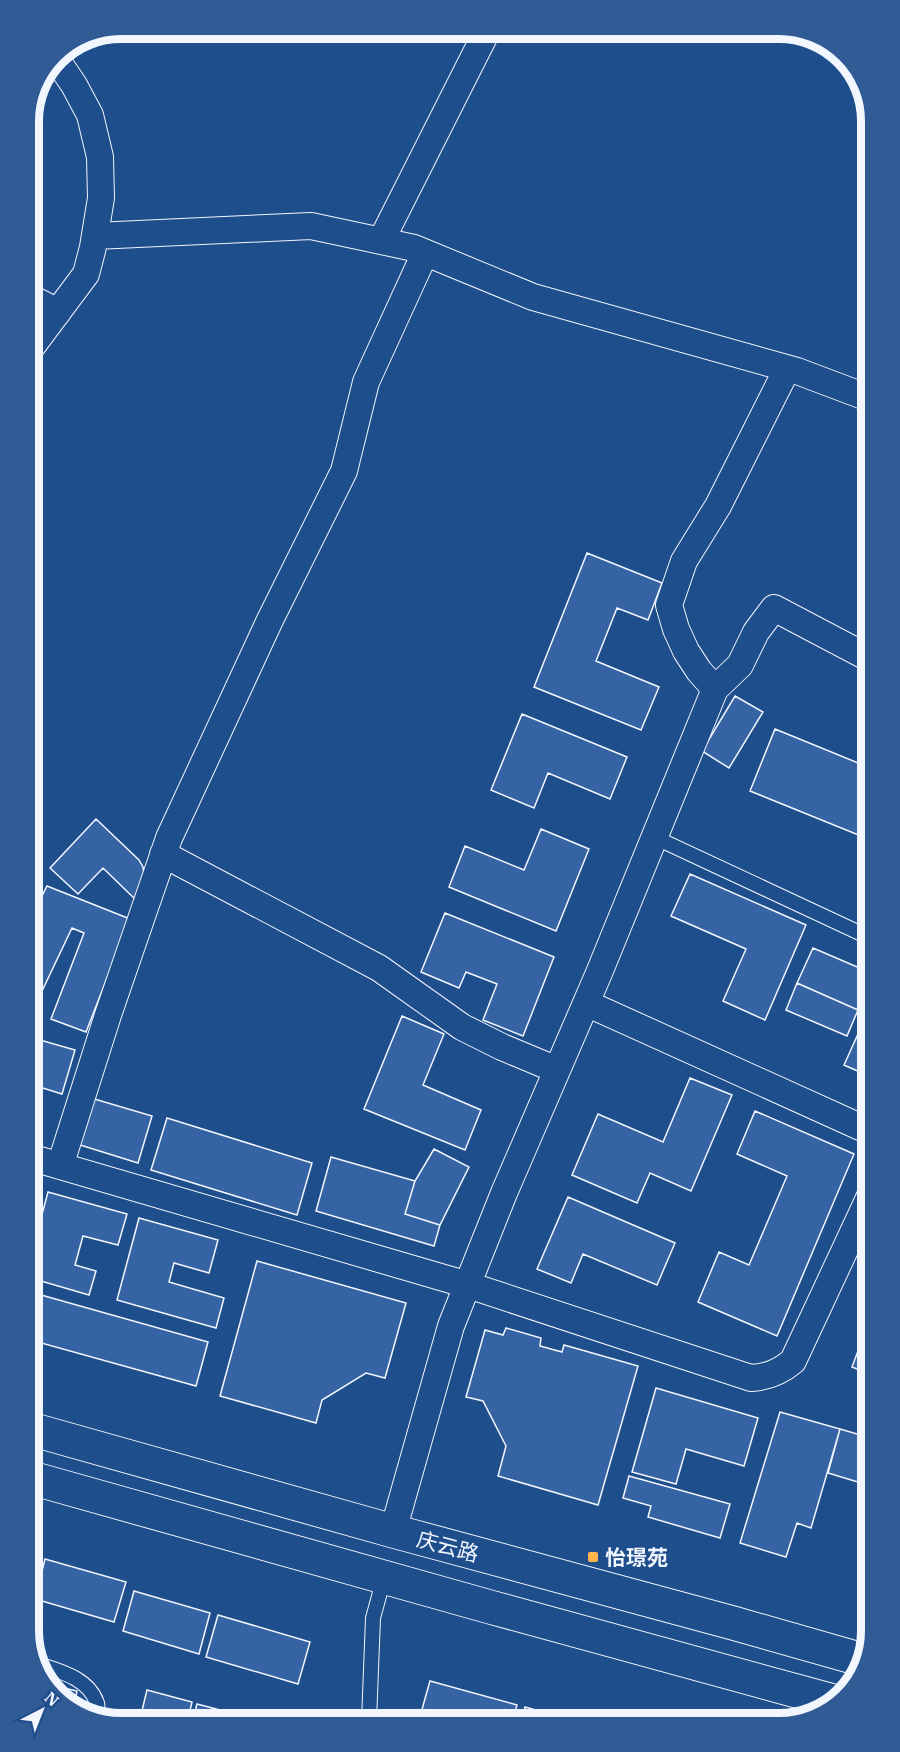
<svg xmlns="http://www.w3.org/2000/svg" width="900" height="1752" viewBox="0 0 900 1752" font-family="'IBM Plex Serif','Noto Sans SC',serif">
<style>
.building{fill:#3563a3;stroke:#f2f6ff;stroke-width:1.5}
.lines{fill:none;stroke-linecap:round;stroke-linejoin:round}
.service-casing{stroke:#f2f6ff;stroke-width:16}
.minor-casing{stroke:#f2f6ff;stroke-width:28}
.secondary-casing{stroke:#f2f6ff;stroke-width:35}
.service{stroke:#1f4e8c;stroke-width:14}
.minor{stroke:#1f4e8c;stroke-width:26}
.secondary{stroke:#1f4e8c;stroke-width:33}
.poi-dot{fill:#ffb74d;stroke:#1f4e8c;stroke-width:2}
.labels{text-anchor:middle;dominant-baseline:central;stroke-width:4.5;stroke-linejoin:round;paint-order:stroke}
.street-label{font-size:21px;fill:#f2f6ff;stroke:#1f4e8c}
.poi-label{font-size:21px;font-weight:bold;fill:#f2f6ff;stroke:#1f4e8c;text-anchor:start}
.rim{fill:none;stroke:#f2f6ff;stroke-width:8}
</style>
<rect width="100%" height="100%" fill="#1f4e8c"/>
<path class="building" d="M587 553 662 583 648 620 617 608 596 661 659 687 641 730 534 687Z
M735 696 763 712 729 768 702 751Z
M522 714 627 757 610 799 548 773 534 808 491 790Z
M775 729 868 767V818L861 836 750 791Z
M96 819 139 860 143 867 145 882 136 900 103 868 78 894 50 868Z
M541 829 589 849 556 931 449 887 465 846 524 870Z
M690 874 806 925 765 1020 723 1001 746 949 671 916Z
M47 886 130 919 86 1032 51 1019 84 933 72 928 33 1010 32 916Z
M445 913 554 957 523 1036 483 1020 497 984 466 972 459 988 421 972Z
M813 948 869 972V1076L844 1065 867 1014 797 983Z
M797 983 858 1010 847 1036 786 1010Z
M402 1016 444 1034 423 1085 481 1110 465 1150 364 1109Z
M33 1038 75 1050 62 1094 33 1085Z
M690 1078 732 1095 691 1191 650 1173 637 1203 572 1175 598 1114 663 1142Z
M91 1098 152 1116 138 1163 77 1144Z
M755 1111 854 1154 777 1336 698 1302 719 1252 749 1265 787 1176 737 1154Z
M167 1118 312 1163 297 1215 151 1170Z
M434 1149 469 1167 440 1225 405 1214 415 1181Z
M331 1157 415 1181 405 1214 440 1225 434 1246 316 1211Z
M48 1192 127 1214 118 1245 83 1236 75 1265 96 1271 89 1295 34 1279V1244Z
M568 1197 675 1243 657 1285 583 1254 571 1283 537 1269Z
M139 1218 218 1240 209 1273 174 1263 169 1282 224 1298 216 1328 117 1300Z
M257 1261 406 1303 385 1378 366 1373 322 1400 316 1423 220 1396Z
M870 1282V1302L863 1299Z
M34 1293 208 1342 196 1386 34 1341Z
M868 1324 870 1325V1374L852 1367Z
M506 1328 541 1338 540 1346 562 1352 564 1345 638 1366 598 1505 498 1476 506 1446 483 1401 466 1397 485 1330 503 1335Z
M656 1388 758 1418 744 1466 686 1449 676 1484 632 1472Z
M780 1412 840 1429 811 1528 797 1523 786 1557 740 1543Z
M840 1429 871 1438V1486L828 1473Z
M629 1476 730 1504 720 1538 648 1517 651 1506 623 1498Z
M45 1559 126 1582 114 1622 35 1599Z
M134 1591 210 1613 199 1654 123 1631Z
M218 1615 310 1642 298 1684 206 1657Z
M430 1681 517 1705 513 1719 419 1720Z
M51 1685 77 1691 73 1709 69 1708Z
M147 1690 192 1702 187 1723H139Z
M197 1704 266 1722 192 1723Z
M525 1707 568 1719H522Z"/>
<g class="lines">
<g class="service-casing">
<path id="service" d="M654 837 864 935
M35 1663C58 1671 88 1677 97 1703 98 1707 97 1713 97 1717
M369 1721 373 1618 384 1578"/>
</g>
<g class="minor-casing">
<path id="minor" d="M95 236 311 226 414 248 533 297 797 371 866 397
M381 241 488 29
M29 297 58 312
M30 349 86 274 93 247 101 198 100 157 90 115 74 85 55 57
M715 689 699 671 686 651 676 629 669 605 684 561 718 506 787 369
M163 854 379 968 462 1027 502 1047 557 1070
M586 1003 869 1131
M33 1158 468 1285 751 1378C768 1377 780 1372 793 1361L870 1196
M60 1166 108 1015 169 838 269 622 344 471 366 382 425 253
M393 1531 451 1326 504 1193 599 973 715 689 740 665 756 632 774 608 867 657"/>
</g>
<g class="secondary-casing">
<path id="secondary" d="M34 1430 393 1531 733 1623 863 1660
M35 1479 490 1607 833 1701"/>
</g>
<use href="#service" class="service"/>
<use href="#minor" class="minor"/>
<use href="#secondary" class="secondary"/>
</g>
<rect class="poi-dot" x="587" y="1551" width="12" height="12" rx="3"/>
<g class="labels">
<g class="street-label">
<text transform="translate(448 1546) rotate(15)">庆云路</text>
</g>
<g class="poi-label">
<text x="605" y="1557">怡璟苑</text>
</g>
</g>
<path d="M0 0H900V1752H0ZM121 39H779A82 82 0 0 1 861 121V1631A82 82 0 0 1 779 1713H121A82 82 0 0 1 39 1631V121A82 82 0 0 1 121 39Z" fill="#305b95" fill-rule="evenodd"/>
<path class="rim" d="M121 39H779A82 82 0 0 1 861 121V1631A82 82 0 0 1 779 1713H121A82 82 0 0 1 39 1631V121A82 82 0 0 1 121 39Z"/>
<g transform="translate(42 1710) rotate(42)" stroke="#1f4e8c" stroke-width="4.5" paint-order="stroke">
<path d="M0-4.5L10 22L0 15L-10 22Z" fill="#f2f6ff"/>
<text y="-9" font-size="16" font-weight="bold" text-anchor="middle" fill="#f2f6ff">N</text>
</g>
</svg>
